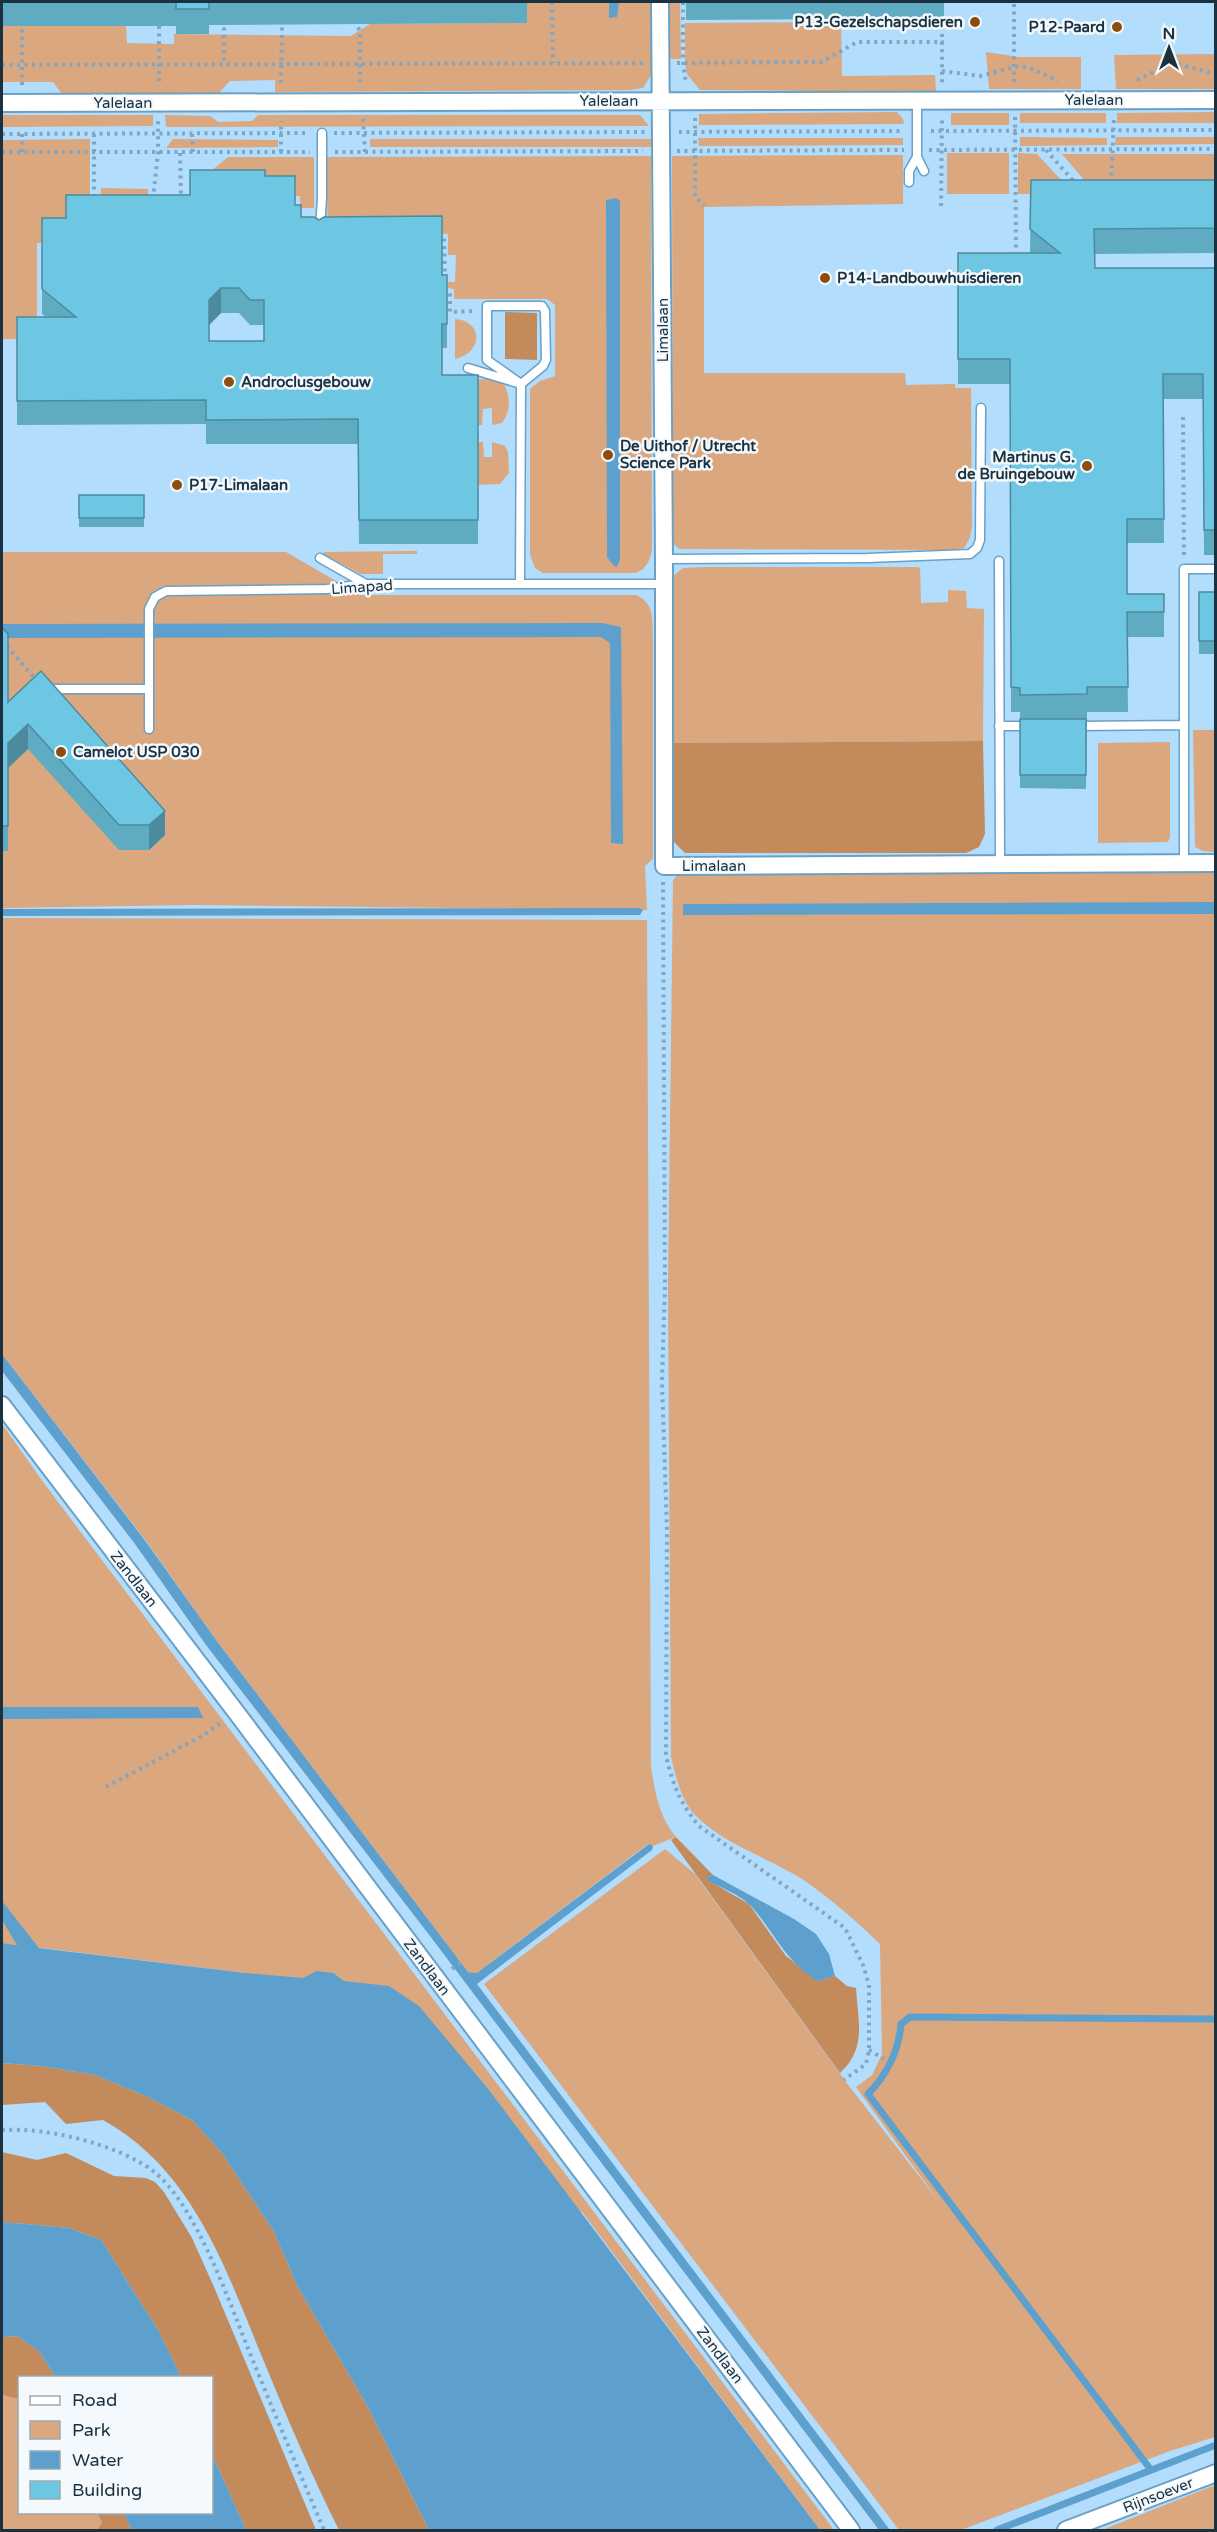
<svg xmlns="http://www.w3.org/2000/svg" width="1217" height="2532" viewBox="0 0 1217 2532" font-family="'Varela Round',sans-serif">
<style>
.green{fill:#daa77f}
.forest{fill:#c38a5b}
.water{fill:#5ea0cd}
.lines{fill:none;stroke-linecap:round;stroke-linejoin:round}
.stream{stroke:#5ea0cd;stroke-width:7}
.service-casing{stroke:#6ba0c5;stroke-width:11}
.minor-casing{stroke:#6ba0c5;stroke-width:20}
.path{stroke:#82a6c1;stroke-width:4;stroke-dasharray:3 4.5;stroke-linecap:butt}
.service{stroke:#fff;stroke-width:8}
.minor{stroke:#fff;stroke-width:16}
.wall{fill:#5eabc2;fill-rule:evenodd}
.shaded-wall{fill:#4c8b9e}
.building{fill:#6dc7e2;stroke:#4c8b9e;stroke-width:1.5;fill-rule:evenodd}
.poi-dot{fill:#8b4e0e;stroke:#f3f9fd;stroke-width:2}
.labels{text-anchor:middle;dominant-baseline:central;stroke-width:5;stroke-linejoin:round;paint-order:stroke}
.poi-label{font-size:15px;font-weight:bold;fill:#1b3140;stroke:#f3f9fd;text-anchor:start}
.street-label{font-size:15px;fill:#1b3140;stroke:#f3f9fd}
</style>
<rect width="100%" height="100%" fill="#b2ddfd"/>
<path class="green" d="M527 2H651V75L643 88 630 90 275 92V80L230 81 219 93 62 94 53 82H2V26H126L127 43 174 44V34L351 36 370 24 527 23Z
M670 2H680L681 59H670Z
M841 22 842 76 935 75 936 92 700 90 687 74 685 63V23Z
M986 52 1019 57H1081V89H989Z
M1215 54V89H1116L1114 55Z
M897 112 903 119 904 124 699 125V114Z
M1215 112V123H1117V113Z
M951 113H1009V125H951Z
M1020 113H1106V123H1020Z
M2 115H153V126L2 127Z
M258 115H640L649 126 166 127 165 115 210 116 218 122 252 121Z
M1020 137 1107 138V145L1020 146Z
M1116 137H1215V144L1115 145Z
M698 138H903V145L699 146Z
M90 139V218L60 243H37V339H2V140Z
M173 139 278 140V147L166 148Z
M370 139H651L652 147H370Z
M947 153H1009V194H947Z
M1018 153 1037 154 1074 194H1018Z
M1062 154H1215V195L1096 194Z
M903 155V204L704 207V373H905L906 385 955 384V388H971L972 526 970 538 964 548 952 550 679 549 673 543V534L672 156Z
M651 156 652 550C649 562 647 568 636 573H543L535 568 530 555V389L540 381 555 376V305L547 299H454V289L448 288V282H455L456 255H448V234L328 236 326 157Z
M228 157H314V208H300V196H270L269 175H206Z
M101 188 148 189 149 213H100Z
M455 319C484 321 483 353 455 359Z
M492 379 503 382C510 395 512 410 502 423L492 425V408L483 409 482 425H478V399L449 380Z
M477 442H483L484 457H492V442L505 446 508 452 509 473 500 484 478 485Z
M417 551V554H383V574H361L323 554 324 552Z
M2 552H286L360 595H636C655 604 652 618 653 637V859L645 866 647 910 195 905 2 908Z
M703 567H917L920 568 921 603 948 602V590L966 591 967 608 984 609 983 741 674 743 673 576 683 568Z
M1193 730H1215V852L1203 851 1195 847Z
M1170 742V837L1168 842 1098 843V743Z
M1215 871V2437L1170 2451 961 2530H899L484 1984 665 1849 695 1874 849 2086 940 2203 856 2087 872 2075 882 2054 880 1944C856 1921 830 1898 802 1879 767 1857 725 1845 695 1815 681 1800 675 1775 671 1756L668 1286 673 880 679 873Z
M2 918 647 920 651 1767C655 1792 659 1817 676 1837L653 1846 648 1844 477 1973 468 1972 219 1644 144 1538 2 1354Z
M2 1424 46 1486 834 2530H820L583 2213 245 1973 2 1943Z
M2 2395 19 2399 20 2512 97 2513 102 2522 97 2530H2Z
M1215 2485V2530H1102Z"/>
<path class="forest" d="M505 312 537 313V360L505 359Z
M983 741 985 834 979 847 966 853H685L673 841 674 743Z
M676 1837 713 1875 706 1879 749 1904 786 1956 818 1981 835 1976 847 1986 856 1988C858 2022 867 2048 840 2073L671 1840Z
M2 2063 42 2066 95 2075 148 2097 192 2120 222 2153 274 2232 298 2287 369 2409 429 2530H339C312 2476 288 2420 265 2364 227 2273 195 2171 103 2120L66 2124 45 2102 2 2105Z
M2 2152 37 2160 66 2153 114 2176 146 2178 155 2182 164 2192 192 2238 214 2287 316 2530H246L212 2454V2378L181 2377 158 2330 101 2240 69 2228 2 2222Z
M17 2336 38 2350 56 2377 20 2378 19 2399 2 2395V2337Z
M97 2513H124L132 2530H97L102 2522Z"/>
<path class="water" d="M609 2H619L617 17 609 18Z
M616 198 620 201V559L617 567 614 566 607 557 606 200Z
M602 623 621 627 623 844 611 843 610 643 601 637 2 638V624Z
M1215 902V914L683 915V904Z
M639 908 643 910 640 915 2 916V909Z
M2 1354 144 1539 219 1644 468 1972 477 1973 649 1844 653 1846 652 1850 477 1984 890 2530H879L430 1936 206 1645 135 1544 2 1371Z
M2 1707H198L203 1718 2 1719Z
M713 1875 794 1919 816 1934 829 1954 835 1976 818 1981C784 1961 775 1932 750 1905 739 1894 719 1887 705 1879Z
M2 1901 39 1948 245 1973 303 1978 317 1971 333 1973 344 1981 389 1986 419 2006 489 2090 820 2530H429L369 2409 298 2287 274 2232 222 2153 192 2120 148 2097 95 2075 42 2066 2 2063V1943L17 1945 2 1920Z
M2 2222 69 2228 101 2240 158 2330 181 2377H56L38 2350 17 2336 2 2337Z
M212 2454 246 2530H132L124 2513 212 2512Z"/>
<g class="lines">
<path class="stream" d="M1151 2470 868 2094C887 2075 899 2050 901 2024L910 2017 1216 2019
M997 2530 1216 2445"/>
<g class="service-casing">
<path id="service" d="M917 101V157L924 171
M909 182V171L917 157
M320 229 322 198V133
M487 306H542L545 311 546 360 543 366 521 384 487 360Z
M468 368 521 384 520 584
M320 558 364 583
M664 559 868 558 970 554 977 548 980 540 981 408
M999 561 1000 864
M46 689H149V609L155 597 166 591 327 589 365 584H664
M999 726H1029
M1078 726 1184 725
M149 729V689
M1184 864V569H1216"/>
</g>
<g class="minor-casing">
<path id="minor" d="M660 2 664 559V866L1216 863
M2 103 1216 100
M2 1405 236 1712 851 2530
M1066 2530 1216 2473"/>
</g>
<path class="path" d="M552 2 553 63
M683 2V63L686 84
M942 19V42
M224 20V64
M354 21 360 31V84
M159 26V85
M677 63 822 62 857 42H942V83
M2 65 643 63
M942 71 980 76 1019 66 1030 68 1058 81
M1137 80 1173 63 1216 74
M1014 82V2
M281 83 282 24
M22 85V26
M1015 117 1016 256
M695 118V196L704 206
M363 119 365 152
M931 131 1216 130
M679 132 903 131
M334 133 645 132
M2 134 309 133
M22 134V152
M94 134V199
M192 134 193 152
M929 150 1216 149
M1046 150 1075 183
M677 151 904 150
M2 152H310
M281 152V121
M335 152 643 151
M180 153 181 197
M1111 183 1114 119
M153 199 158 153V119
M941 206 942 117
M437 238H444L445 280
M445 291V293H450V312L474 311
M1183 417 1184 556
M2 640 36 680
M663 882 665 1285 662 1382 667 1532 666 1756C673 1785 680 1803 699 1826L845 1928 863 1965 869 1985V2050L866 2064 844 2080
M106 1787 202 1736 221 1723
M452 1969 463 1961
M869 2050 884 2059
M2 2130C46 2127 117 2144 153 2171 194 2202 228 2298 247 2346 272 2408 298 2469 324 2530"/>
<use href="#service" class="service"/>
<use href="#minor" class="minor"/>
</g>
<path class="wall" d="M2 2H527V23L218 25H209V34H176V26H2Z
M686 2H944V19H936V24H844V19L686 20Z
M265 176 295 205 301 217 319 220 442 275H447V348H442V375H478V544H359L358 444H206V424L17 425V317H46L42 314V218H66L190 195ZM221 313H239L250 325H264V341H209V325Z
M1031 180H1215V253L1094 254 1095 268H1215V555H1204L1203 399H1163L1164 543H1127V594H1164V637H1127L1128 712H1087L1086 789 1020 788V712H1011L1010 384H958V253H1030Z
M79 495H144V527H79Z
M1199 592H1215V654H1199Z
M2 628 8 702 165 835 149 850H119L28 749 8 768V851H2Z"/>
<path class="shaded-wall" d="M221 288V313L209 325V300Z
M28 724V749L8 768V743Z
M165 811V835L149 850V825Z"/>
<path class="building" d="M176 2H209V9H176Z
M190 170H265V176H295V205H301V217H314L319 220 324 217 442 216V275H447V324H442V375H478V520H359L358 419 206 420V400L17 401V317H76L42 289V218H66V195H190ZM221 288H239L250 300H264V341H209V300Z
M1031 180H1215V228L1094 229 1095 268H1215V530H1204L1203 374H1163L1164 519H1127V594H1164V612H1127L1128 687H1087V694L1020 695V688L1011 687 1010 359H958V253H1060L1030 229Z
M79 495H144V518H79Z
M1199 592H1215V641H1199Z
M2 628 8 634V702L41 671 165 811 149 825H119L28 724 8 743V826H2Z
M1020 719H1086V775H1020Z"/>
<g class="poi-dot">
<circle cx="975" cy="22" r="6"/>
<circle cx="1117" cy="27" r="6"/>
<circle cx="825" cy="278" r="6"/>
<circle cx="229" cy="382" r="6"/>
<circle cx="608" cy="455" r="6"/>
<circle cx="1087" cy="466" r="6"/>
<circle cx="177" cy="485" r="6"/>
<circle cx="61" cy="752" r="6"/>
</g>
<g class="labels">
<g class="poi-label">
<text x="963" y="22" text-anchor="end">P13-Gezelschapsdieren</text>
<text x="1105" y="27" text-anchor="end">P12-Paard</text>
<text x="837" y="278">P14-Landbouwhuisdieren</text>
<text x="241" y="382">Androclusgebouw</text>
<text x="620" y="446">De Uithof / Utrecht<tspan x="620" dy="17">Science Park</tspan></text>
<text x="1075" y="457" text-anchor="end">Martinus G.<tspan x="1075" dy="17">de Bruingebouw</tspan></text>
<text x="189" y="485">P17-Limalaan</text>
<text x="73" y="752">Camelot USP 030</text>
</g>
<g class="street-label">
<text x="1094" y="100">Yalelaan</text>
<text x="609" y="101">Yalelaan</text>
<text x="123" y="103">Yalelaan</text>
<text transform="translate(663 330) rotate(-90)">Limalaan</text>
<text transform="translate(362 587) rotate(-4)">Limapad</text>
<text x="714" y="866">Limalaan</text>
<text transform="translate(134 1579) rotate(52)">Zandlaan</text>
<text transform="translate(427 1967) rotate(53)">Zandlaan</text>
<text transform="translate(720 2355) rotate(53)">Zandlaan</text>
<text transform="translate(1158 2495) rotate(-21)">Rijnsoever</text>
</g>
</g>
<rect width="1217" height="2532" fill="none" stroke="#1b3140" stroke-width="6"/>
<rect x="18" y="2376" width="195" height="138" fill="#f3f9fd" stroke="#9da9b1" stroke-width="1.5"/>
<rect x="30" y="2396" width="30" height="9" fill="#ffffff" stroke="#9da9b1" stroke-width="1.5"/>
<text x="72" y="2406" font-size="18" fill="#1b3140">Road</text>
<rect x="30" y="2421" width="30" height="18" fill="#daa77f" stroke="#9da9b1" stroke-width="1.5"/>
<text x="72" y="2436" font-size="18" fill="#1b3140">Park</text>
<rect x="30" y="2451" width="30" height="18" fill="#5ea0cd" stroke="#9da9b1" stroke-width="1.5"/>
<text x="72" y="2466" font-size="18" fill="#1b3140">Water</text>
<rect x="30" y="2481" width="30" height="18" fill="#6dc7e2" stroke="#9da9b1" stroke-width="1.5"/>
<text x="72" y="2496" font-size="18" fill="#1b3140">Building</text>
<g transform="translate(1169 48)" stroke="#f3f9fd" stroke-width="4.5" paint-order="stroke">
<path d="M0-4.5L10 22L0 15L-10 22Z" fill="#1b3140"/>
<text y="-9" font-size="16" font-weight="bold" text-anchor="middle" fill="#1b3140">N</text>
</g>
</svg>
